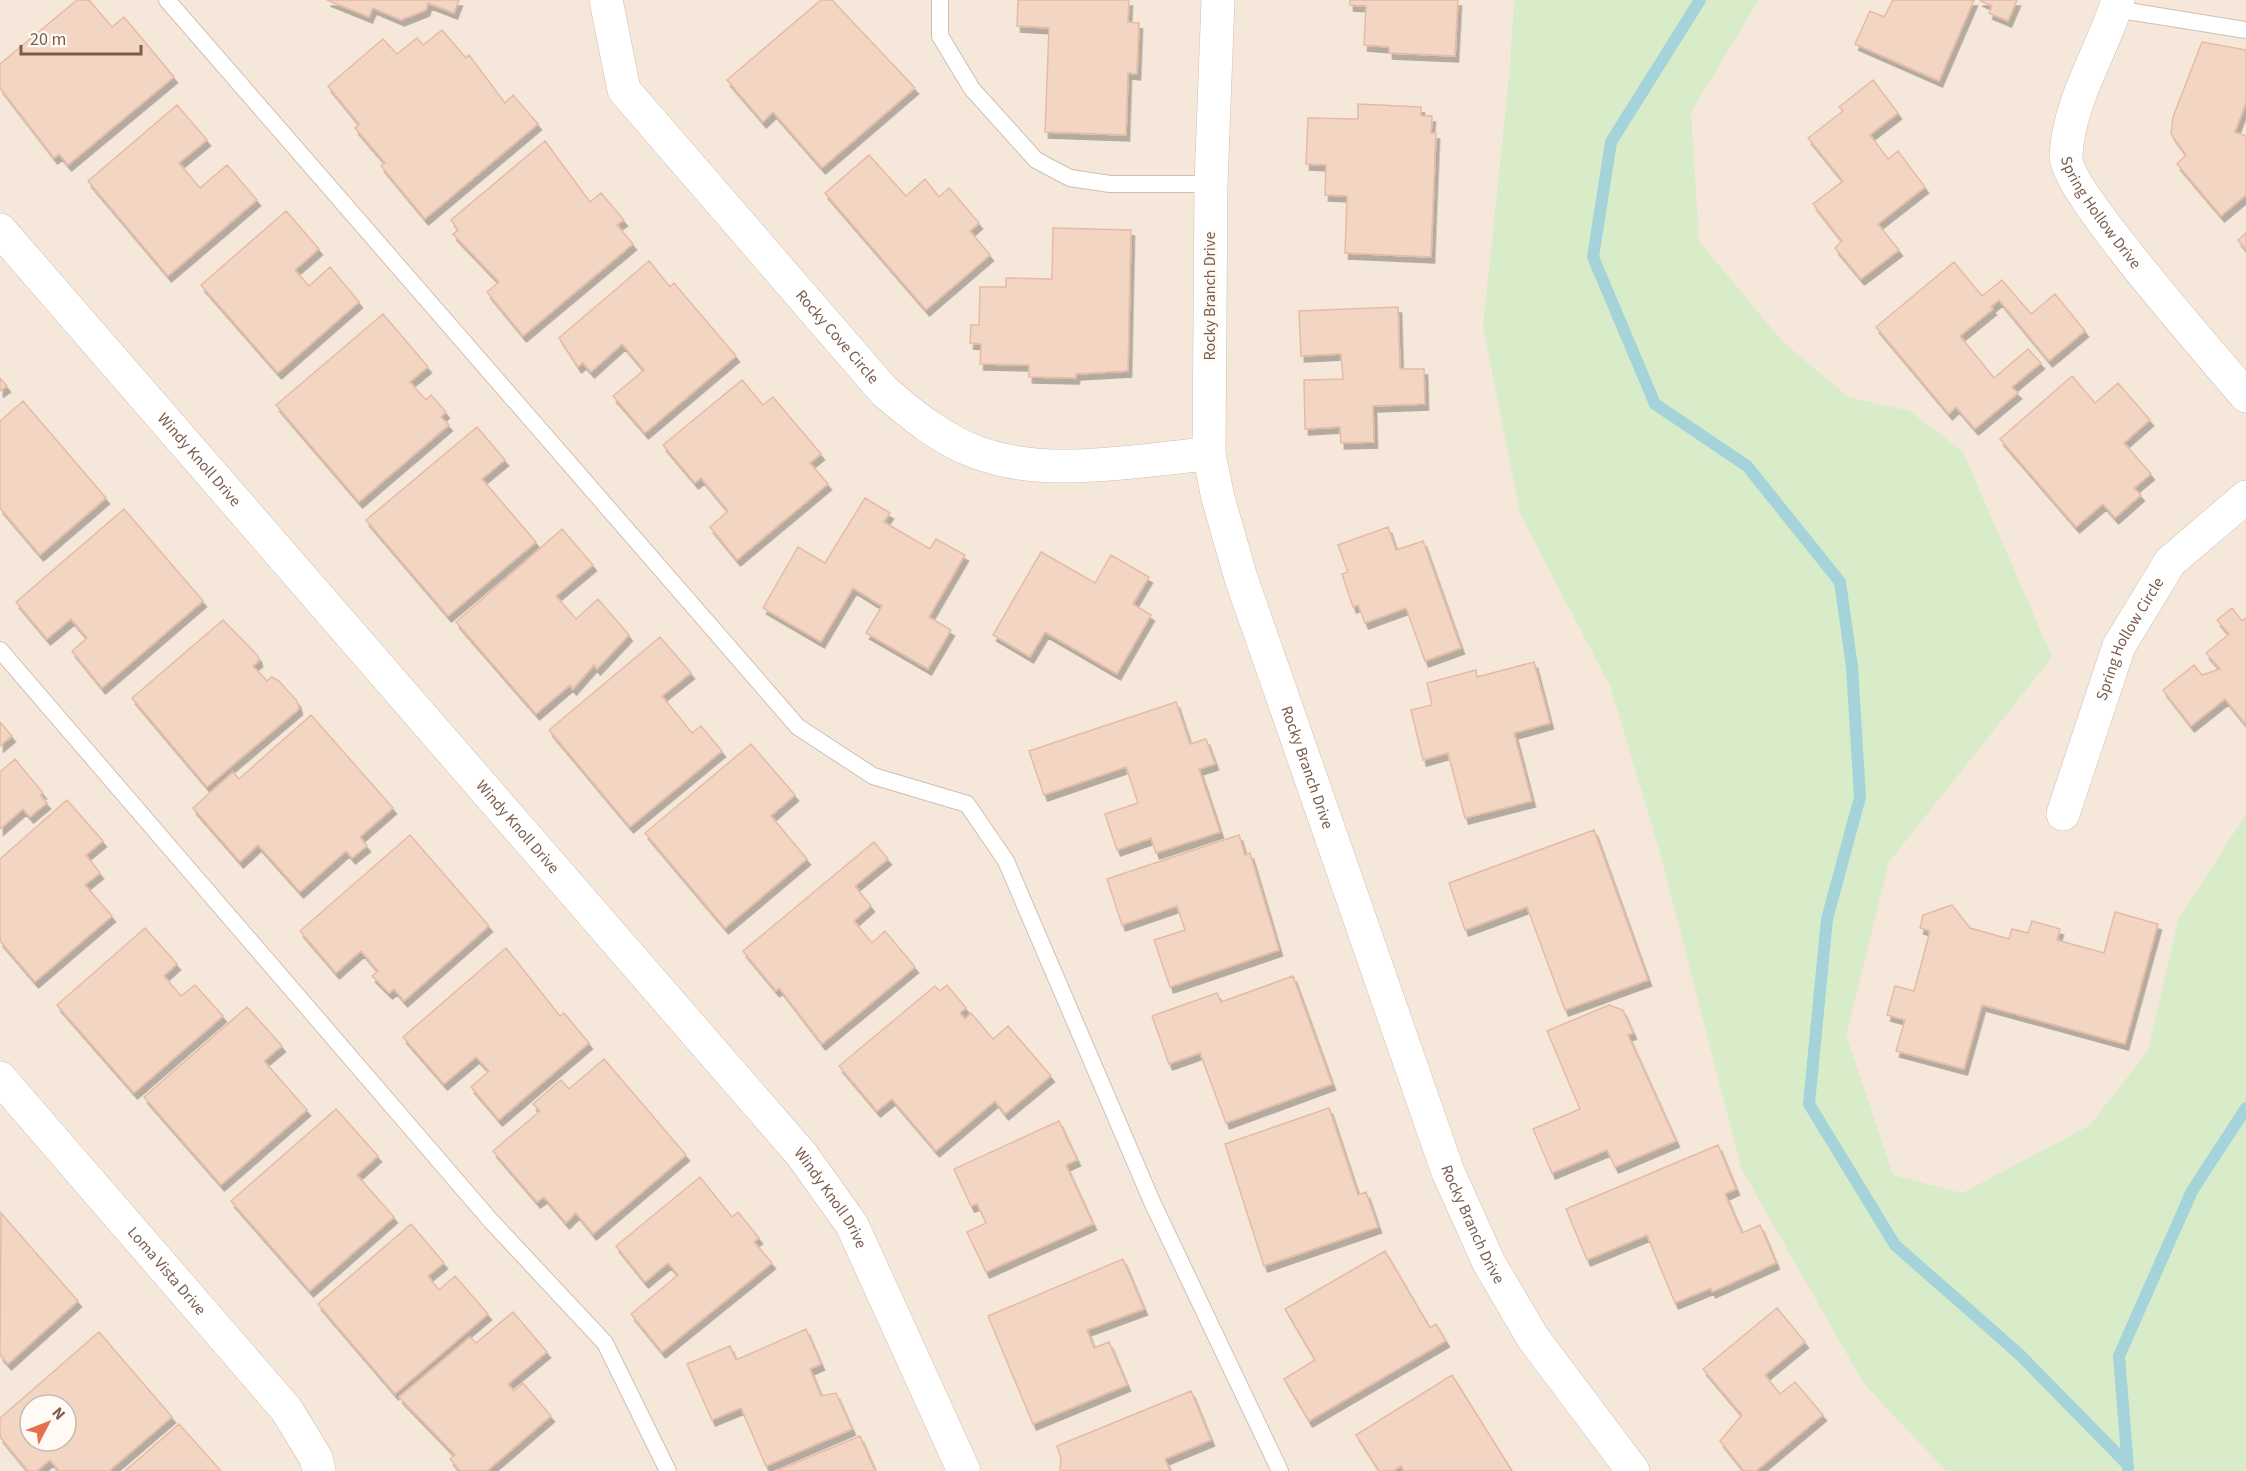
<svg xmlns="http://www.w3.org/2000/svg" width="2246" height="1471" viewBox="0 0 2246 1471" font-family="'Source Sans 3',sans-serif">
<style>
.residential{fill:#f5e8da;fill-rule:evenodd}
.green{fill:#d8ecc9}
.lines{fill:none;stroke-linecap:round;stroke-linejoin:round}
.stream{stroke:#a5d3da;stroke-width:12}
.building{fill:#f3d5c3;stroke:#e6bba3;stroke-width:1.5;fill-rule:evenodd;filter:url(#shadow)}
.service-casing{stroke:#d1beb0;stroke-width:18}
.minor-casing{stroke:#d1beb0;stroke-width:34}
.service{stroke:#fff;stroke-width:16}
.minor{stroke:#fff;stroke-width:33}
.labels{text-anchor:middle;dominant-baseline:central;stroke-width:4.5;stroke-linejoin:round;paint-order:stroke}
.street-label{font-size:16px;fill:#7a5c4d;stroke:#fffaf3}
</style>
<defs>
<filter id="shadow"><feDropShadow dx="3.5" dy="6" stdDeviation="0" flood-color="#0004"/></filter>
</defs>
<rect width="100%" height="100%" fill="#fdf6ec"/>
<path class="residential" d="M0 0H2246V1471H0ZM30 1405H66V1441H30Z"/>
<path class="green" d="M1514 0H1759L1691 112 1699 241 1781 340 1848 397 1910 411 1963 452 2052 657 1889 862 1846 1035 1893 1175 1962 1193 2089 1126 2148 1051 2178 920 2246 814V1471H1946L1864 1384 1741 1168 1661 856 1610 686 1520 514 1483 327 1510 68Z"/>
<g class="lines">
<path class="stream" d="M1700 0 1611 142 1593 257 1655 404 1747 466 1840 582 1852 667 1860 797 1827 919 1809 1104 1895 1245 2019 1354 2128 1465
M2128 1468 2119 1356 2192 1191 2246 1108"/>
</g>
<path class="building" d="M77 0H89L112 27 124 17 174 77 68 165 59 154 54 158 0 88V64Z
M327 0H459L454 13 428 3 426 10 401 20 373 8 369 17Z
M821 0H832L915 88 822 168 773 112 763 122 727 80Z
M1018 0H1129L1128 22 1139 23 1137 74 1128 73 1126 135 1045 132 1049 28 1017 26Z
M1350 0H1458L1455 56 1389 53V47L1364 45 1366 6 1350 5Z
M1893 0H1974L1939 81 1855 44 1870 11 1884 17Z
M1979 0H2017L2008 21 1989 13 1992 6Z
M442 30 466 58 469 55 505 103 513 95 538 124 425 219 381 166 385 163 355 128 359 124 328 86 383 39 397 54 417 38 423 45Z
M2202 42 2246 50V103L2235 132 2246 136V195L2221 216 2177 164 2186 155 2171 134 2173 117Z
M1873 80 1898 113 1870 135 1888 159 1898 151 1925 187 1878 224 1899 250 1861 279 1835 248 1842 241 1813 204 1843 181 1808 138 1843 111 1839 107Z
M1358 104 1421 107V116H1432L1431 133H1436L1431 257 1345 253 1347 196 1325 195 1326 165 1306 164 1308 118 1358 119Z
M177 105 207 140 179 163 200 188 227 165 257 200 168 276 88 181Z
M545 141 590 202 601 193 624 220 617 225 633 244 523 336 487 292 499 282 453 234 458 230 451 220Z
M869 155 906 196 925 179 939 197 949 188 979 223 970 231 990 255 926 310 825 193Z
M286 211 319 249 295 270 309 286 330 267 359 302 278 373 201 285Z
M1053 228 1131 230 1128 371 1076 374V378L1029 377V365L980 364 981 344 970 343 971 325H979L980 287H1006V278L1052 279Z
M2246 233V250L2238 240Z
M649 261 670 287 674 283 736 356 645 433 613 396 644 370 622 344 591 372 583 363 578 367 559 338Z
M1954 262 1982 296 2002 280 2031 314 2055 294 2085 331 2049 361 1999 300 1991 307 1993 309 1960 336 1994 378 2028 349 2041 363 2012 387 2018 393 1975 429 1956 407 1949 414 1876 327Z
M1398 307 1400 369H1424L1425 404 1373 406 1374 442 1341 443 1340 427 1305 429 1304 380 1343 379 1341 354 1301 356 1299 311Z
M383 314 428 367 410 382 426 400 431 395 446 412 441 417 449 425 359 502 276 405Z
M2072 376 2095 403 2118 383 2150 420 2124 443 2151 474 2134 488 2141 495 2115 518 2103 504 2076 527 2000 439Z
M0 378 7 386 0 391Z
M742 380 763 405 773 397 821 454 810 463 828 484 737 560 710 527 728 511 701 478 695 483 663 445Z
M23 401 106 498 40 555 0 508V421Z
M477 427 505 460 482 479 536 542 448 616 366 520Z
M865 498 890 513 884 522 930 549 936 539 965 555 929 617 951 630 928 669 866 633 882 606 853 588 821 642 763 608 798 547 825 563Z
M124 509 203 601 102 688 72 651 87 638 71 619 47 639 16 602Z
M1388 527 1396 550 1423 541 1461 648 1425 661 1406 608 1365 623 1358 605 1353 607 1342 574 1348 572 1338 545Z
M562 529 593 565 556 596 576 619 598 599 629 635 597 669 594 665 573 689 570 685 536 714 456 622Z
M1041 552 1095 583 1111 555 1149 577 1133 604 1151 615 1117 674 1045 632 1030 657 993 635Z
M2232 608 2242 621 2246 618V725L2225 699 2191 726 2163 690 2194 665 2202 675 2220 669 2206 653 2229 634 2217 620Z
M223 620 258 656 259 661 253 666 267 681 272 677 279 681 297 701 299 709 207 787 132 698Z
M660 637 691 673 662 696 692 733 701 726 722 751 630 827 549 730Z
M1534 662 1550 723 1514 733 1532 801 1465 818 1448 753 1423 760 1411 710 1432 705 1427 683 1476 670 1477 677Z
M1176 702 1190 744 1206 739 1215 764 1199 769 1220 832 1156 853 1151 838 1117 850 1105 814 1138 803 1126 767 1044 795 1029 751Z
M311 715 393 808 360 837 367 846 352 858 346 851 300 892 258 845 240 862 193 808 233 772 239 779Z
M0 722 12 736 0 746Z
M751 744 795 795 771 816 807 859 725 928 645 833Z
M15 759 43 793 40 795 47 803 30 817 23 809 0 829V772Z
M67 800 103 841 86 855 100 873 85 885 112 916 35 982 0 941V859Z
M1594 830 1648 980 1565 1010 1527 907 1465 930 1449 883Z
M410 835 489 926 404 1001 394 989 389 993 372 976 378 971 361 951 336 973 300 931Z
M1239 835 1245 855 1250 853 1279 950 1170 987 1154 940 1185 930 1177 906 1122 925 1107 879Z
M874 842 888 859 855 886 871 906 854 921 872 943 885 931 915 967 822 1044 779 988 776 991 743 951Z
M1952 905 1970 928 2009 939 2012 929 2028 933 2032 921 2060 929 2057 940 2104 953 2115 912 2158 924 2125 1044 1982 1005 1964 1069 1896 1051 1905 1020 1887 1015 1895 986 1914 991 1930 931 1920 928 1923 915Z
M145 928 177 964 164 976 181 996 195 985 223 1016 134 1093 57 1005Z
M506 948 560 1016 564 1013 589 1043 499 1120 471 1087 489 1071 476 1057 444 1084 403 1037Z
M1293 976 1332 1084 1226 1123 1200 1053 1169 1064 1152 1016 1217 993 1221 1002Z
M947 985 966 1008 960 1013 965 1019 971 1013 993 1039 1008 1026 1051 1076 1005 1114 995 1101 936 1151 892 1099 877 1111 839 1066 935 986 940 991Z
M1609 1005 1623 1010 1633 1033 1628 1035 1676 1141 1615 1167 1607 1150 1552 1173 1533 1129 1580 1109 1547 1031Z
M247 1007 282 1046 264 1061 307 1110 221 1185 144 1097Z
M604 1059 686 1155 593 1234 576 1213 566 1223 544 1197 537 1202 493 1151 540 1111 533 1104 561 1080 569 1089Z
M1329 1108 1358 1195 1366 1192 1378 1227 1264 1266 1225 1144Z
M336 1109 378 1156 357 1175 394 1217 310 1291 231 1201Z
M1059 1121 1077 1160 1066 1165 1093 1224 986 1272 967 1232 986 1223 977 1204 971 1206 954 1169Z
M1718 1145 1736 1189 1725 1194 1742 1233 1760 1225 1776 1263 1712 1292 1711 1288 1675 1303 1647 1235 1587 1260 1566 1209Z
M700 1177 732 1217 738 1212 759 1238 754 1242 772 1263 662 1352 631 1314 678 1275 668 1263 645 1282 616 1246Z
M1 1213 78 1301 8 1364 0 1355Z
M411 1224 444 1263 428 1276 439 1290 455 1276 488 1314 395 1394 318 1304Z
M1385 1251 1430 1328 1436 1324 1446 1341 1309 1421 1284 1379 1315 1360 1285 1309Z
M1123 1259 1144 1309 1087 1330 1094 1348 1109 1342 1127 1385 1033 1424 988 1316Z
M1777 1308 1805 1342 1765 1375 1780 1394 1795 1382 1823 1415 1756 1471H1744L1720 1441 1742 1415 1703 1369Z
M513 1312 547 1352 508 1384 514 1391 523 1383 551 1416 487 1471H460L450 1459 455 1455 399 1397 470 1337 476 1343Z
M806 1329 821 1364 810 1369 821 1396 836 1393 852 1429 766 1466 741 1408 712 1420 687 1364 730 1346 736 1360Z
M99 1332 172 1417 109 1471H59L50 1460 37 1471H28L0 1437V1418ZM30 1405H66V1441H30Z
M1452 1375 1512 1471H1404L1401 1466 1393 1471H1379L1356 1435Z
M1191 1391 1211 1440 1165 1459 1170 1471H1060L1061 1459 1057 1446Z
M179 1424 221 1471H125Z
M860 1436 875 1471H776Z"/>
<g class="lines">
<g class="service-casing">
<path id="service" d="M167 0 798 727 873 776 967 804 1006 861 1153 1204 1280 1471
M940 0V36L972 89 1036 160 1070 178 1110 184H1211
M2115 9 2246 30
M0 650 491 1221 605 1343 668 1471"/>
</g>
<g class="minor-casing">
<g id="minor">
<path id="s1" d="M606 0 624 90 884 391C912 415 941 439 976 452 1047 479 1135 460 1209 454"/>
<path id="s2" d="M1218 0 1211 184 1209 454 1218 498 1241 578 1448 1172 1489 1263 1533 1338 1633 1471"/>
<path id="s3" d="M2118 0C2102 52 2069 100 2066 155 2063 188 2217 361 2246 396"/>
<path id="s4" d="M0 230 802 1155 852 1225 964 1471"/>
<path id="s5" d="M2063 814 2119 646 2170 562 2246 497"/>
<path id="s6" d="M0 1078 286 1409 316 1458 319 1471"/>
</g>
</g>
<use href="#service" class="service"/>
<use href="#minor" class="minor"/>
</g>
<g class="labels">
<g class="street-label">
<text stroke="none"><textPath href="#s3" startOffset="232">Spring Hollow Drive</textPath></text>
<text transform="translate(1210 296) rotate(-90)">Rocky Branch Drive</text>
<text stroke="none"><textPath href="#s1" startOffset="418">Rocky Cove Circle</textPath></text>
<text stroke="none"><textPath href="#s4" startOffset="304">Windy Knoll Drive</textPath></text>
<text stroke="none"><textPath href="#s5" startOffset="188">Spring Hollow Circle</textPath></text>
<text stroke="none"><textPath href="#s2" startOffset="783">Rocky Branch Drive</textPath></text>
<text stroke="none"><textPath href="#s4" startOffset="790">Windy Knoll Drive</textPath></text>
<text stroke="none"><textPath href="#s4" startOffset="1276">Windy Knoll Drive</textPath></text>
<text stroke="none"><textPath href="#s2" startOffset="1269">Rocky Branch Drive</textPath></text>
<text stroke="none"><textPath href="#s6" startOffset="255">Loma Vista Drive</textPath></text>
</g>
</g>
<g transform="translate(48 1423) rotate(48)"><circle r="28" fill="#fffaf3" stroke="#cabbb1" stroke-width="1.5"/>
<path d="M0-4.5L10 22L0 15L-10 22Z" fill="#e76f51"/>
<text y="-9" font-size="16" font-weight="bold" text-anchor="middle" fill="#7a5c4d">N</text>
</g>
<path d="M21 45v9h120v-9" fill="none" stroke="#7a5c4d" stroke-width="3"/>
<text x="30" y="45" font-size="18" fill="#7a5c4d" stroke="#fffaf3" stroke-width="4.5" paint-order="stroke">20 m</text>
</svg>
